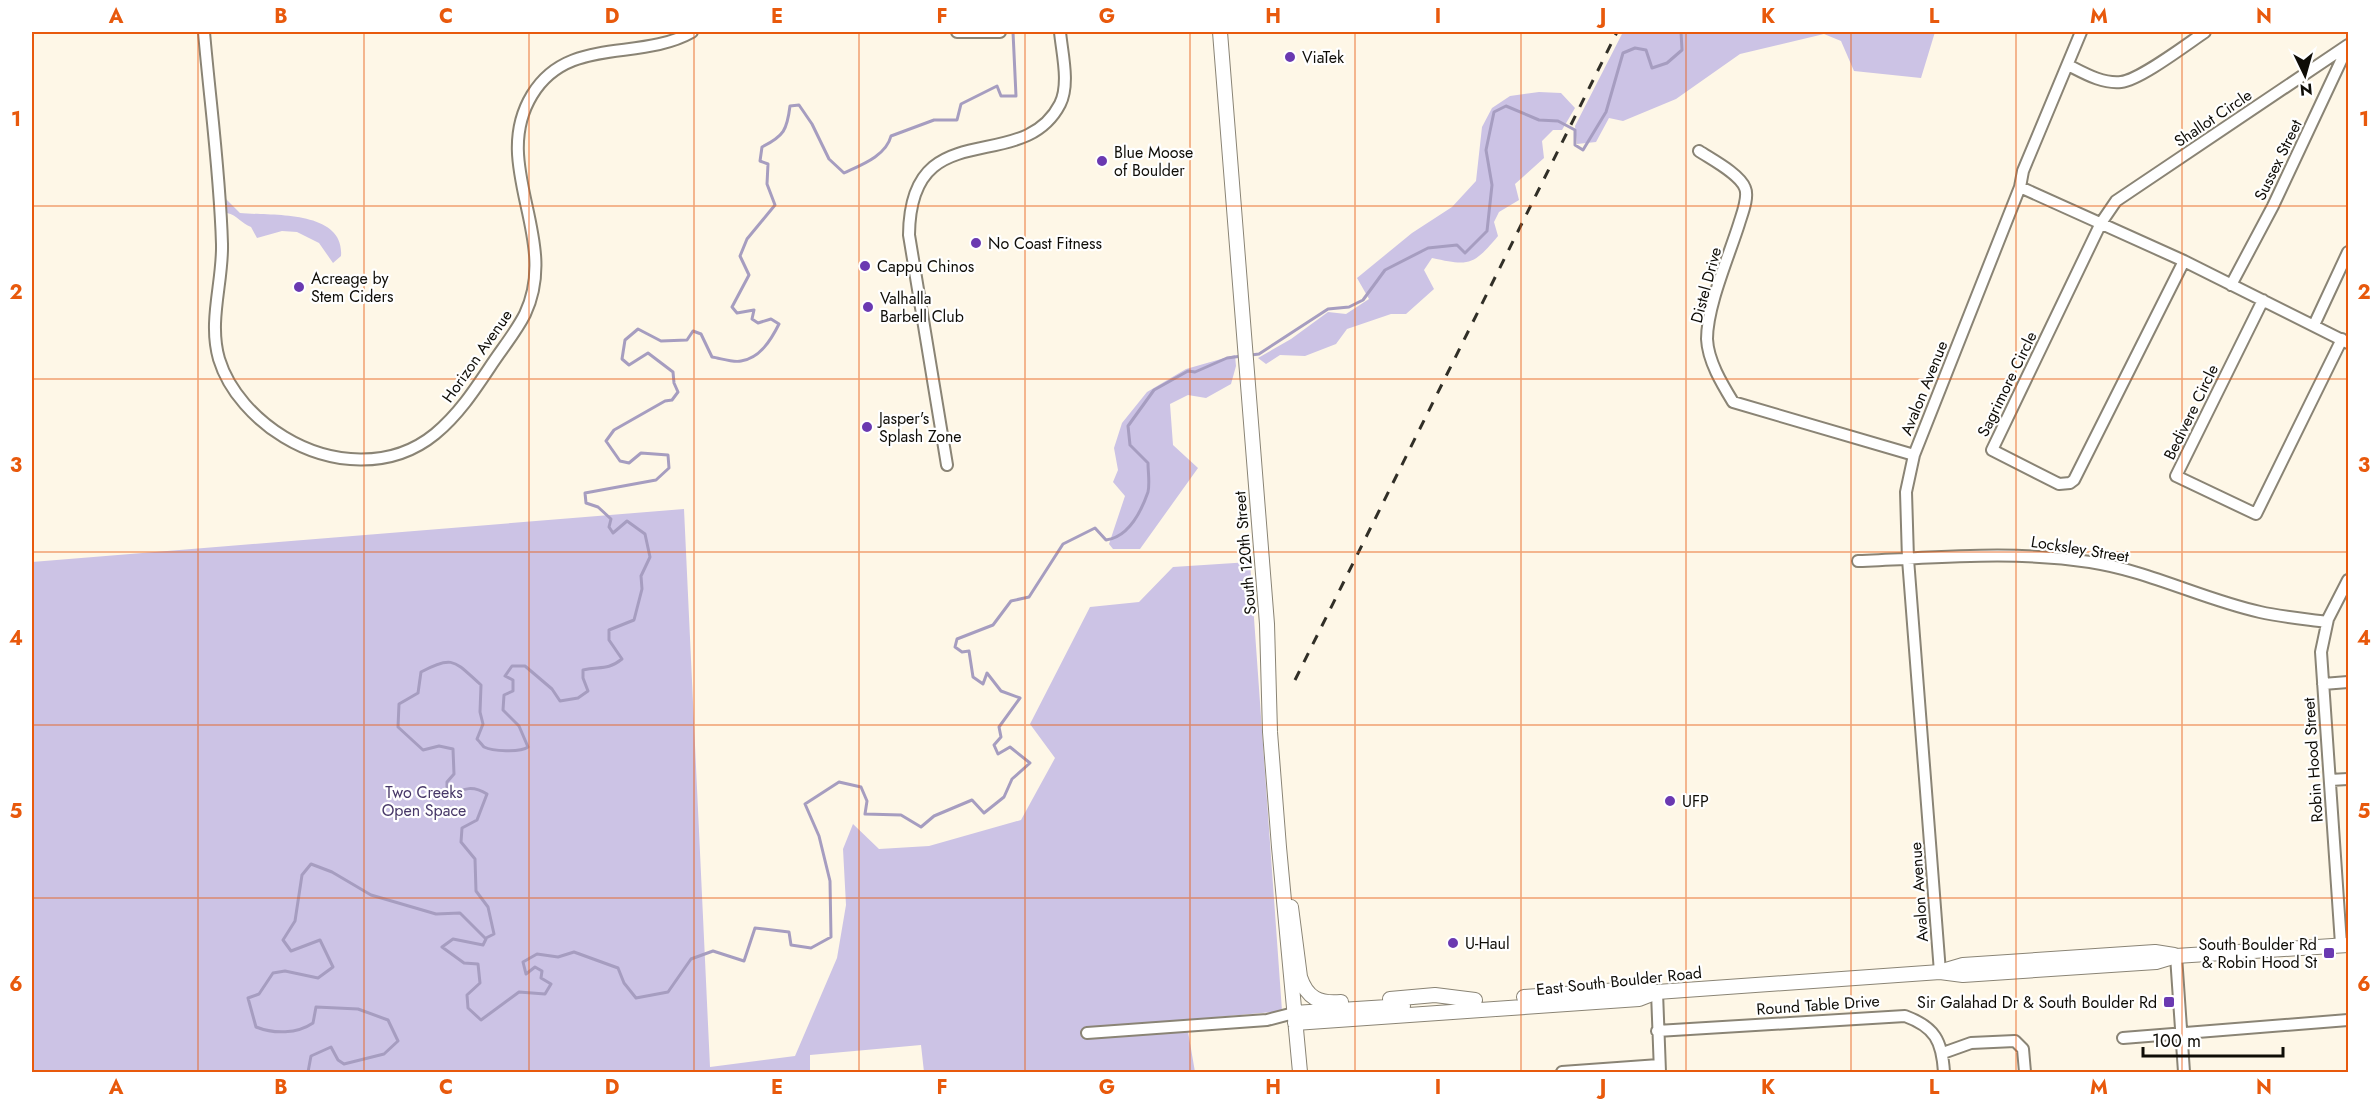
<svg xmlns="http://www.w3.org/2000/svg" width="2380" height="1104" viewBox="0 0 2380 1104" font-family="Jost,sans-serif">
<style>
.green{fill:#ccc3e5}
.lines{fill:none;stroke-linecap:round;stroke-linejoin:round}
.stream{stroke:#a69dc0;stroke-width:3}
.minor-casing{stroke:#8a8475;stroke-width:14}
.major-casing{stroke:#8a8475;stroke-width:16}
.minor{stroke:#fff;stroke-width:10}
.major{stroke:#fff;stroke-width:14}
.rail{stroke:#312f27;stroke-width:3;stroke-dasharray:10 10;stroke-linecap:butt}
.grid{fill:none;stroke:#e8590c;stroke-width:1.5;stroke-opacity:0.55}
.poi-dot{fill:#6a39b1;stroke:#fff;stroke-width:2}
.labels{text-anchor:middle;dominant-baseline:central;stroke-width:4.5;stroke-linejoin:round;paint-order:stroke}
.poi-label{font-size:16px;fill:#0f0d07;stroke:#fff;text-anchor:start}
.street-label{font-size:16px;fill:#0f0d07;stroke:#fff}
.park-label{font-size:16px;fill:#473868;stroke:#fff}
.neatline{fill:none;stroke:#e8590c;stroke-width:2}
.grid-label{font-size:20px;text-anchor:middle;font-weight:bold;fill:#e8590c}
</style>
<rect width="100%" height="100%" fill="#fef7e7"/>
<path class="green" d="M1623 32H1935L1921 78 1854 71 1841 41 1824 34 1740 54 1676 99 1623 121 1609 118 1596 142 1577 144 1575 126Z
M1539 92 1561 93 1575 108 1562 130H1553L1542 141 1544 158 1515 184 1519 200 1499 212 1494 222 1498 236C1473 266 1469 266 1432 258L1424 270 1434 289 1406 314H1391L1347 329 1336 344 1305 356 1280 355 1266 364 1258 358 1291 339 1328 312 1346 314 1369 299 1357 278 1412 233 1452 207 1476 181 1482 127 1492 108 1510 96Z
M226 199 240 213C268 216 345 209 341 256L333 263 319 243 297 232 282 231 257 238 251 227C242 224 237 215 227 213Z
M1235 355 1236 366 1231 384 1206 398 1188 395 1170 404 1173 445 1198 468 1140 549H1113L1109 544 1125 496 1113 482 1118 470 1114 448 1122 423 1147 392 1186 369Z
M684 509 710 1067 795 1056 837 958 846 905 843 849 853 824 879 849 929 846 1021 820 1055 758 1030 724 1090 607 1139 602 1173 567 1250 562 1282 1011 1186 1020 1195 1072H924L921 1045 810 1055V1072H32V562Z"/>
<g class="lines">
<path class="stream" d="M1251 355 1259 354 1328 309 1349 307 1363 300 1385 270 1428 248 1457 245 1465 253 1487 231 1492 185 1486 150 1494 112 1506 106 1539 120 1558 121 1575 130V145L1583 150 1606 112 1623 53 1635 48 1646 50 1652 68 1667 63 1682 50 1681 32
M486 938 494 934 488 907 476 891 475 859 461 842 462 828 477 820 487 794C474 786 464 787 451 796L447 793V782L454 774 453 749 439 746 423 750 398 727 399 704 418 693 421 672C454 654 455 662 481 685L480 712 483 724 477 739C478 740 483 746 484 747 492 751 520 753 528 747L519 726 503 710 504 695 513 691V680L505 676 512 666H525L552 689 560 701 578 698 588 691 583 678V670C600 666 607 671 622 659L609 640V630L634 620 642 589 641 576 650 557 645 534 627 521 613 533 609 527 611 519 598 507 586 503 585 493 656 480 669 468 668 455 641 453 629 463 620 461 606 441 614 430 665 401 672 400 678 392 674 383 673 372 648 353 629 365 622 359 625 340 638 329 661 341 687 340 693 331 701 334 712 357C720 358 733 363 741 361 760 358 771 340 779 324L771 319 758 323 752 319 754 310 737 313 732 307 749 275 740 256 747 239 775 205 767 184 768 164 760 161 762 147C784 136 787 130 790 106L799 105 812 124 829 159 844 173C861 165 886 156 891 136L934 120H957L961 104 997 86 1001 96H1016L1013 32
M308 1072 311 1056 331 1047 338 1060 344 1064 384 1054 398 1041 388 1020 358 1009 316 1007 313 1023C297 1034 274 1034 256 1027L248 998 259 994 273 973 285 971 318 978 333 967 320 940 291 951 283 940 295 921 302 875 311 864 332 872 371 895 436 914 460 913 486 939 483 945 453 939 442 947 464 963 478 964 480 983 467 995 468 1008 481 1020 519 992 545 994 551 984 541 978 542 971 535 967 526 974 523 962 537 954 558 957 574 952 618 968 624 983 636 998 668 992 691 959 713 951 744 961 755 928 789 932 791 945 811 948 831 937 830 881 819 836 805 804 839 782 861 787 867 801 865 814 901 815 921 827 934 816 972 800 984 813 1004 797 1012 779 1030 763 1010 747 998 754 994 745 1001 737 999 727 1020 698 1001 691 987 673 983 684 973 677 969 651 962 652 955 647 957 639 993 625 1011 601 1029 597 1063 544 1095 528 1106 540C1129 537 1141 512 1148 492 1150 483 1148 472 1148 463L1130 445 1128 426 1154 390 1188 371 1195 372 1227 358 1242 356"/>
<g class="minor-casing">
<path id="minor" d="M204 32C210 102 220 173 222 244 223 282 208 321 219 359 229 392 256 420 284 437 330 465 391 470 435 434 458 415 474 391 490 367 501 350 516 332 525 314 561 238 489 166 532 95 568 35 639 62 692 32
M957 32H1000
M2068 65C2084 73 2102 84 2121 82 2140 80 2187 44 2205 32
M1699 151C1711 159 1740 174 1745 188 1749 197 1742 214 1739 224 1729 256 1707 306 1707 339 1708 361 1722 384 1733 402L1914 455
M2020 187 2023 171 2081 32
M2184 261 2074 480 2070 483 2059 484 1992 450 2101 223 2116 201 2348 45
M2231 285 2273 206 2348 46
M2263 300 2176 476 2256 514 2342 339
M2314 325 2348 252
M947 465 909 235C910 110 1022 178 1060 104 1070 84 1062 53 1060 32
M1858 561C1938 558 2010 550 2090 562 2149 571 2202 599 2260 612 2282 617 2305 619 2327 622
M2323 684 2348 682
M2330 780 2348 779
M2341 944 2321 652 2328 619 2348 580
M2176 956 2184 1072
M1940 972 1908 559 1906 492 1914 455 2020 187 2184 261 2348 343
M1657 992 1660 1072
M1657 1031 1905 1016C1935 1027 1942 1041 1944 1072
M1087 1033 1267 1020 1294 1013
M2123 1038 2348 1020
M1943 1053 1971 1043 2015 1041 2023 1049 2025 1072
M1562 1072 1659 1065"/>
</g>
<g class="major-casing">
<path id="major" d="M1220 32 1267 624 1270 732 1279 847 1300 1072
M1291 907 1300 977C1307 998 1319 1004 1341 1002
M1946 970 1963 965 2155 952 2174 955
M1524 997 1632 989 1652 991
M1390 999 1435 995 1475 1000
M1294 1013 1403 1006
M1295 1023 1639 999 1657 992 1940 972 1963 975 2156 962 2176 956 2348 945"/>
</g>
<use href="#minor" class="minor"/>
<use href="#major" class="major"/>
<path class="rail" d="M1295 680 1617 32"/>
</g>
<path class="grid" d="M198 32V1072M364 32V1072M529 32V1072M694 32V1072M859 32V1072M1025 32V1072M1190 32V1072M1355 32V1072M1521 32V1072M1686 32V1072M1851 32V1072M2016 32V1072M2182 32V1072M32 206H2348M32 379H2348M32 552H2348M32 725H2348M32 898H2348"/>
<g class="poi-dot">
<circle cx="1290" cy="57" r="6"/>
<circle cx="1102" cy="161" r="6"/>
<circle cx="976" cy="243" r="6"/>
<circle cx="865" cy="266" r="6"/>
<circle cx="299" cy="287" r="6"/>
<circle cx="868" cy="307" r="6"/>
<circle cx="867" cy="427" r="6"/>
<circle cx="1670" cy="801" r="6"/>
<circle cx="1453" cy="943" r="6"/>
<rect x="2323" y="947" width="12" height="12" rx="3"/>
<rect x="2163" y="996" width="12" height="12" rx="3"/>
</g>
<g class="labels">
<g class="poi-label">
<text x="1302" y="57">ViaTek</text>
<text x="1114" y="152">Blue Moose<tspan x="1114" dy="18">of Boulder</tspan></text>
<text x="988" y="243">No Coast Fitness</text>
<text x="877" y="266">Cappu Chinos</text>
<text x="311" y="278">Acreage by<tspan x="311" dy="18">Stem Ciders</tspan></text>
<text x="880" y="298">Valhalla<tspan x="880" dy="18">Barbell Club</tspan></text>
<text x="879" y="418">Jasper's<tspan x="879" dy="18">Splash Zone</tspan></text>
<text x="1682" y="801">UFP</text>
<text x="1465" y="943">U-Haul</text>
<text x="2317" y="944" text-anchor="end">South Boulder Rd<tspan x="2317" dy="18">&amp; Robin Hood St</tspan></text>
<text x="2157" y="1002" text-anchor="end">Sir Galahad Dr &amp; South Boulder Rd</text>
</g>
<g class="street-label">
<text transform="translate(2213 118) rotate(-34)">Shallot Circle</text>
<text transform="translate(2278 160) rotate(-64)">Sussex Street</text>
<text transform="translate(1706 285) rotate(-75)">Distel Drive</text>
<text transform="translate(477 356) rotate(-55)">Horizon Avenue</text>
<text transform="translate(2007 384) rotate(-64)">Sagrimore Circle</text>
<text transform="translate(1924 388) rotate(-68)">Avalon Avenue</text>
<text transform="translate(2191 412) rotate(-64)">Bedivere Circle</text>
<text transform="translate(2080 549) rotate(9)">Locksley Street</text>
<text transform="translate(1245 553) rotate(-95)">South 120th Street</text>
<text transform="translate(2313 760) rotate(-94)">Robin Hood Street</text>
<text transform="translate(1919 892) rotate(-94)">Avalon Avenue</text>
<text transform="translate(1619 981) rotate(-6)">East South Boulder Road</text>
<text transform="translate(1818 1005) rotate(-4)">Round Table Drive</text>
</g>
<g class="park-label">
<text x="424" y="792">Two Creeks<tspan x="424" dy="18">Open Space</tspan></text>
</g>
</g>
<rect width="2380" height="1104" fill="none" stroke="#ffffff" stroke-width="66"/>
<g transform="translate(2305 75) rotate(175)" stroke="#ffffff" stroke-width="4.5" paint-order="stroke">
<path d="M0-4.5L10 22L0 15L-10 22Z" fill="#0f0d07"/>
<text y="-9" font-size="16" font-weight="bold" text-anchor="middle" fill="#0f0d07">N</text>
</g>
<path d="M2143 1047v9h140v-9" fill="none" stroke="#0f0d07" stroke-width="3"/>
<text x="2152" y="1047" font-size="18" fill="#0f0d07" stroke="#ffffff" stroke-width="4.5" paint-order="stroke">100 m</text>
<rect x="33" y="33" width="2314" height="1038" class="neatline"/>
<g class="grid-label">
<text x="116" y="23">A</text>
<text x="281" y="23">B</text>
<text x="446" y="23">C</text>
<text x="612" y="23">D</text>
<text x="777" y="23">E</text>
<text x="942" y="23">F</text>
<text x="1107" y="23">G</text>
<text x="1273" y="23">H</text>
<text x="1438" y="23">I</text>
<text x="1603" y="23">J</text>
<text x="1768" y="23">K</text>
<text x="1934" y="23">L</text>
<text x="2099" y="23">M</text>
<text x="2264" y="23">N</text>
<text x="16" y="126">1</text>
<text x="2364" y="126">1</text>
<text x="16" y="299">2</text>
<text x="2364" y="299">2</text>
<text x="16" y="472">3</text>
<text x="2364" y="472">3</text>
<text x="16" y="645">4</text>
<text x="2364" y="645">4</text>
<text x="16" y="818">5</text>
<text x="2364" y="818">5</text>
<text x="16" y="991">6</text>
<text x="2364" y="991">6</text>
<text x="116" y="1094">A</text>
<text x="281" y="1094">B</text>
<text x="446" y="1094">C</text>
<text x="612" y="1094">D</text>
<text x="777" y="1094">E</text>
<text x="942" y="1094">F</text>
<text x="1107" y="1094">G</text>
<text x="1273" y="1094">H</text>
<text x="1438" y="1094">I</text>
<text x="1603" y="1094">J</text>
<text x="1768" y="1094">K</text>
<text x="1934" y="1094">L</text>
<text x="2099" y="1094">M</text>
<text x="2264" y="1094">N</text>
</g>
</svg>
